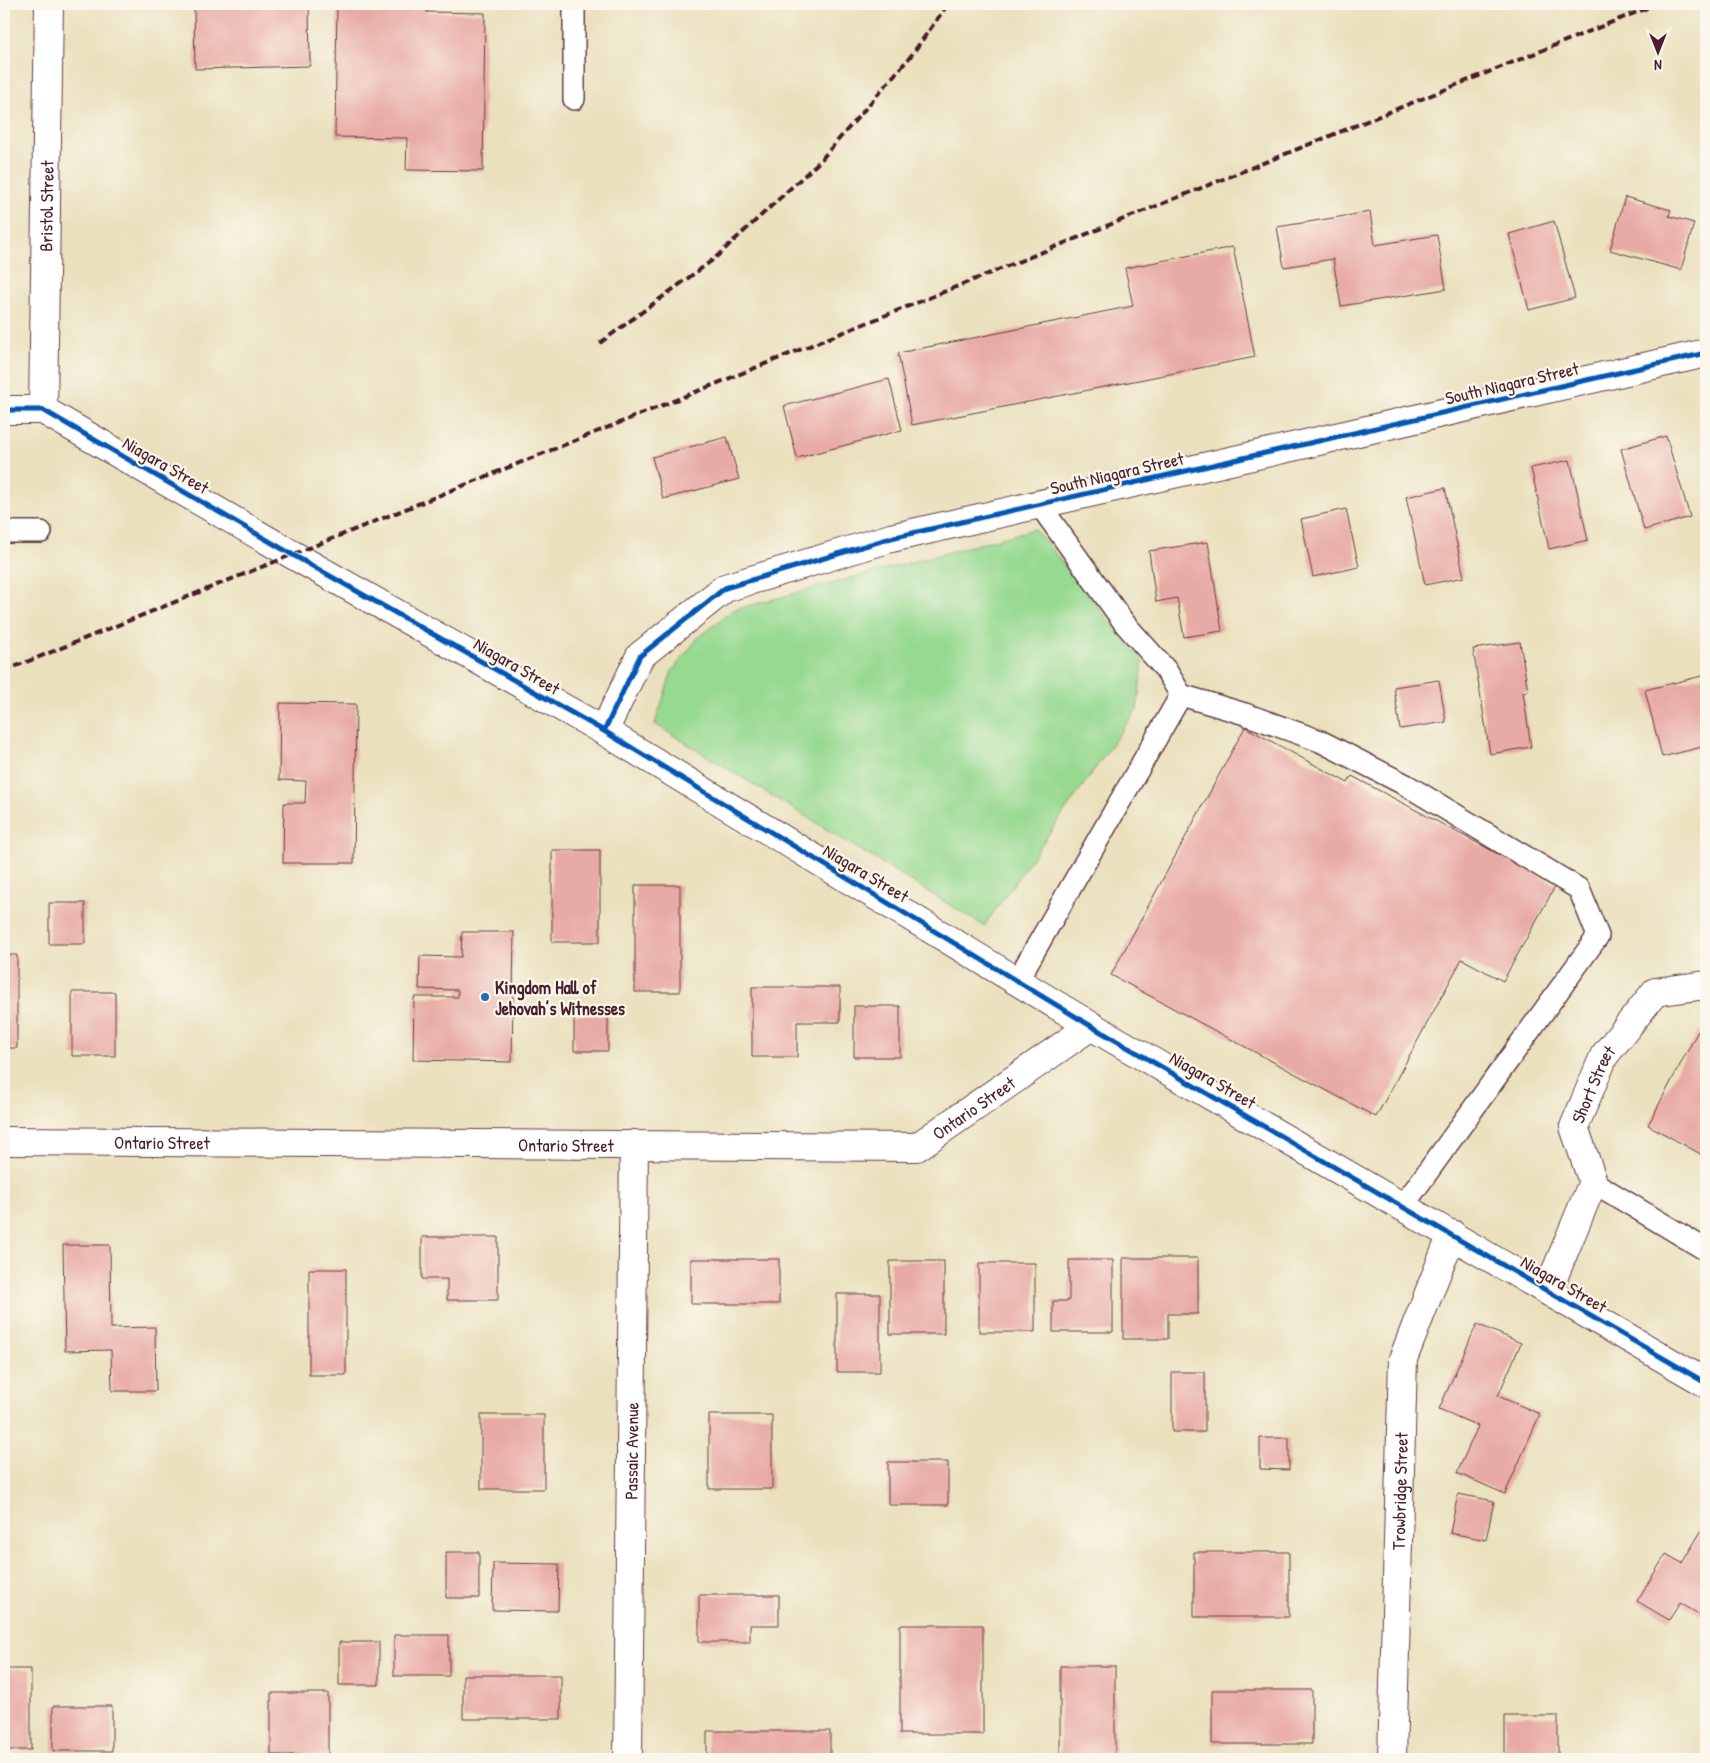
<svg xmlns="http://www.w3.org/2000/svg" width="1710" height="1763" viewBox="0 0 1710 1763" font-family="'Patrick Hand',sans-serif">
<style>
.green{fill:#96d990;stroke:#707c5e}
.building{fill:#e8aaa4}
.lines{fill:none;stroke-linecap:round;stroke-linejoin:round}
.service-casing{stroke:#623c41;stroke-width:24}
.minor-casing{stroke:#623c41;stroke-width:30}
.tertiary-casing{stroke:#623c41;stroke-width:30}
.service{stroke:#fff;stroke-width:21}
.minor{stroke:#fff;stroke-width:28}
.tertiary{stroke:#fff;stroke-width:28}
.rail{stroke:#4a1f2b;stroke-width:4;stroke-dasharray:8 4;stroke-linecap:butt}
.cycleway-casing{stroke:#fbf7ec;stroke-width:8}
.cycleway{stroke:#0057b8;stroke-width:5}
.poi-dot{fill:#1f6fb2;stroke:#fbf7ec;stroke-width:2}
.labels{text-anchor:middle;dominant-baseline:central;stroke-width:4.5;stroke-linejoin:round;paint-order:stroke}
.street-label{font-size:18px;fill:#4a1f2b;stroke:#fbf7ec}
.poi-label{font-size:18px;font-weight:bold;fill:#4a1f2b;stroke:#fbf7ec;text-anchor:start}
</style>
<rect width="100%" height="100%" fill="#fbf7ec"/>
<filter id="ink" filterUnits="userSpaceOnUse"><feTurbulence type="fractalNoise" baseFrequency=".02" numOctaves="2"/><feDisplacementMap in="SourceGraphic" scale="10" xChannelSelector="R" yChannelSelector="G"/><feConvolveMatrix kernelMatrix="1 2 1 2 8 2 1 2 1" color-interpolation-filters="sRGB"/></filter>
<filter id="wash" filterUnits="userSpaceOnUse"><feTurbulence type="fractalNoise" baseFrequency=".0096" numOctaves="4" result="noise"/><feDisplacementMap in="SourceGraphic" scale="20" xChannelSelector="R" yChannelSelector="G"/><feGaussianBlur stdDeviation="1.12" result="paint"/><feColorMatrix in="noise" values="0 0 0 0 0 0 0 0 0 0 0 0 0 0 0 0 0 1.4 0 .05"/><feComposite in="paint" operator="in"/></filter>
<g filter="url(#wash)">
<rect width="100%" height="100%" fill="#eae0bd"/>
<path class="green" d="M1035 529 1143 662 1137 709 984 926 655 724 672 671 698 638 733 610Z"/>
<g id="blocks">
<path class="building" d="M194 4H309L310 66 195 69Z
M337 4H427V12L485 13 483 171 406 170 407 138 335 137Z
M1625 197 1671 210 1669 216 1694 223 1681 270 1610 250Z
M1370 212 1375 245 1437 235 1446 289 1341 306 1333 259 1284 267 1277 227Z
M1554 221 1575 298 1529 310 1509 234Z
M1233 247 1255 357 912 425 898 353 1133 306 1125 268Z
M889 379 902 430 797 458 784 406Z
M1666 436 1690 517 1644 530 1621 449Z
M727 437 739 479 663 499 652 457Z
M1570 460 1588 540 1549 549 1531 468Z
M1445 488 1464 577 1425 585 1406 497Z
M1346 509 1359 567 1313 577 1301 519Z
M1208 542 1222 631 1184 637 1177 598 1156 602 1149 551Z
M1520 642 1528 691 1523 692 1531 747 1490 754 1473 649Z
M1706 675V746L1662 757 1645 690Z
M1439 680 1446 722 1400 729 1394 687Z
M280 703 356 704 354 863H283L284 803H305L306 781 279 780Z
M1245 727 1348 783 1352 776 1556 885 1503 981 1462 959 1376 1117 1111 975Z
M552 850H600V942H552Z
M635 885H680V992H635Z
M49 903H85V944H49Z
M462 932H514L512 1062 413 1060 414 997H458V990L419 989 420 956 461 957Z
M4 955H17V1048H4Z
M752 987H840V1022H797V1057H752Z
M72 992H115V1056H72Z
M854 1006H900V1057H854Z
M574 1015H608V1051H574Z
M1698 1031 1706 1035V1157L1648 1125Z
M422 1237H498V1300H447V1279H422Z
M63 1245H110L111 1328 155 1327 156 1391H112L111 1350 65 1351Z
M1123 1258H1198V1314H1168V1339H1123Z
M691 1259H779V1304H691Z
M1069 1260H1113V1332H1053V1301H1069Z
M890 1261H944V1334H890Z
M979 1263H1035V1332H979Z
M309 1269H346V1375H309Z
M837 1294H880V1372H837Z
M1477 1324 1521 1343 1498 1396 1540 1414 1505 1494 1457 1473 1478 1426 1439 1409Z
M1172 1372H1205V1432H1172Z
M481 1415H544V1489H481Z
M709 1415H772V1489H709Z
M1260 1438H1289V1470L1260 1469Z
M888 1462H948V1505H888Z
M1458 1494 1494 1501 1486 1540 1450 1533Z
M1706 1523V1605L1700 1615 1680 1603 1669 1620 1637 1601 1666 1554 1682 1563Z
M446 1552H479V1598H446Z
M1194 1552H1289V1617H1194Z
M493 1563 559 1564 558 1611 492 1610Z
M699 1595H779V1625H750V1642H699Z
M900 1625H983V1734H900Z
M394 1635H449V1676H394Z
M339 1642H379V1685H339Z
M1060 1666H1115V1758H1060Z
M4 1669H31V1750H4Z
M463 1675H561V1719H463Z
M1212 1690H1312V1744H1212Z
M271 1693H328V1755H271Z
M53 1706H112V1751H53Z
M1505 1716H1558V1759H1505Z
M707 1731H830V1759H707Z"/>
</g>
</g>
<g filter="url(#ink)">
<use href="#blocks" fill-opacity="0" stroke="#623c41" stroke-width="1"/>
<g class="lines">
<g class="service-casing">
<path id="service" d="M574 99V4
M4 532H41
M1181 695 1245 714 1320 741 1406 785 1579 889 1598 936 1403 1206
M1017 981 1181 695 1166 670 1125 624 1039 504
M1593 1182 1706 1250"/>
</g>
<g class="minor-casing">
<g id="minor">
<path id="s1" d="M43 410 49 4"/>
<path d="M604 731 640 656 725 588 891 538 1706 353"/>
<path id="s2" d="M4 1141 917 1147 1091 1026"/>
<path id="s3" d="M1548 1290 1593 1182 1574 1127 1604 1056 1655 992 1706 985"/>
<path id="s4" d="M628 1759 634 1144"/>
<path id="s5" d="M1392 1759 1403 1359 1452 1234"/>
</g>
</g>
<g class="tertiary-casing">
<path id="tertiary" d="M4 410H43L293 555 604 731 1091 1026 1706 1383"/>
</g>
<use href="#service" class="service"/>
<use href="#minor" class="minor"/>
<use href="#tertiary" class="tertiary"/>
<path class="rail" d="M600 343 714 259 820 161 910 57 948 4
M4 671 1657 4"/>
<g class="cycleway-casing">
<path id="cycleway" d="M4 410H43L293 555 604 731 1091 1026 1706 1383
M604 731 640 656 725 588 891 538 1706 353"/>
</g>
<use href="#cycleway" class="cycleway"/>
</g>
</g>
<circle class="poi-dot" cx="485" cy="997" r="5"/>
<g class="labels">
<g class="street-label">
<text stroke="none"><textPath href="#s1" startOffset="204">Bristol Street</textPath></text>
<text transform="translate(1512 383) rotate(-13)">South Niagara Street</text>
<text transform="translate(166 465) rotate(30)">Niagara Street</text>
<text transform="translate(1117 473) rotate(-13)">South Niagara Street</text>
<text transform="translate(517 666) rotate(30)">Niagara Street</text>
<text transform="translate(866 873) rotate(31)">Niagara Street</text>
<text transform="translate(1213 1080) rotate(30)">Niagara Street</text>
<text stroke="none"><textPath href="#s3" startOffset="222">Short Street</textPath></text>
<text stroke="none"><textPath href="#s2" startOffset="982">Ontario Street</textPath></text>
<text stroke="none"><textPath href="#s2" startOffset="158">Ontario Street</textPath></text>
<text stroke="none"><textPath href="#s2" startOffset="562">Ontario Street</textPath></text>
<text transform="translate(1564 1284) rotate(30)">Niagara Street</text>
<text stroke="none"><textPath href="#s4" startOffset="308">Passaic Avenue</textPath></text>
<text stroke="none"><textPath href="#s5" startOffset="268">Trowbridge Street</textPath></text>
</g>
<g class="poi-label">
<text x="495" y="987">Kingdom Hall of<tspan x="495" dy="21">Jehovah’s Witnesses</tspan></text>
</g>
</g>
<rect width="1710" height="1763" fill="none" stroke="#fbf7ec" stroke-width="20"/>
<g transform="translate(1658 52) rotate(180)" stroke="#fbf7ec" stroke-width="4" paint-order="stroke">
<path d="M0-4L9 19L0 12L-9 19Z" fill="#4a1f2b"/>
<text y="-8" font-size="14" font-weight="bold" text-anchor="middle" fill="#4a1f2b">N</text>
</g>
</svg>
